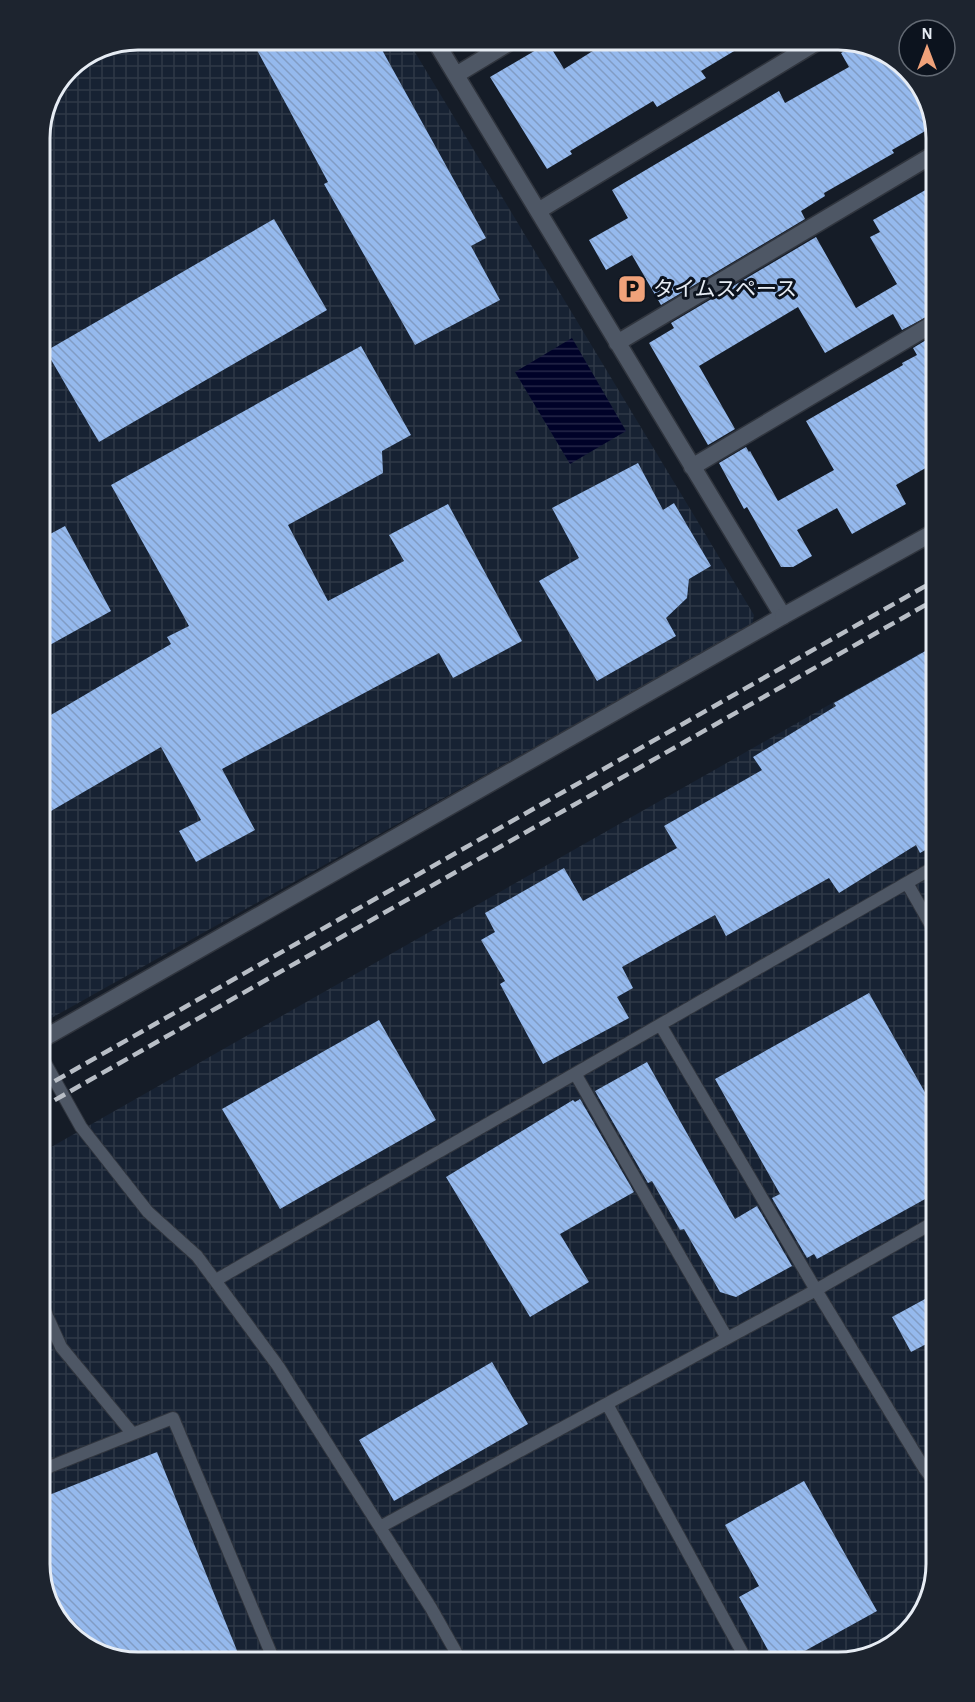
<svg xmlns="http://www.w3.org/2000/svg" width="975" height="1702" viewBox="0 0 975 1702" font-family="'Alegreya Sans','Noto Sans JP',sans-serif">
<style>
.industrial{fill:url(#industrial-grid)}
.water{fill:url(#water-rules)}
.building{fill:url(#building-back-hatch)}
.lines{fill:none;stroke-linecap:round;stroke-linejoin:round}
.service-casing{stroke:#30353e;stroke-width:14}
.minor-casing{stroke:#30353e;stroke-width:19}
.tertiary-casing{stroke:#30353e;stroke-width:19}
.service{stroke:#4e5765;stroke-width:12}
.minor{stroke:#4e5765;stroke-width:16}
.tertiary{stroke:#4e5765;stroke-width:16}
.rail{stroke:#b8bec6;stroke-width:4.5;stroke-dasharray:12 6;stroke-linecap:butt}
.labels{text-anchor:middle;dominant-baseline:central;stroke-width:6;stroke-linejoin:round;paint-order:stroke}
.poi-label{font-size:21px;fill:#e6ecf4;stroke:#0c131e;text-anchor:start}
.rim{fill:none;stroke:#e6ecf4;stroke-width:3}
</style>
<defs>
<pattern id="industrial-grid" width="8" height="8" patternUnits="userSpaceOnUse" patternTransform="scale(1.5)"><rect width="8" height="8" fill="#172233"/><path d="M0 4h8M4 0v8" fill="none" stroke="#2e3847"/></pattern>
<pattern id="water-rules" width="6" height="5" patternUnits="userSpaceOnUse" patternTransform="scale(1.5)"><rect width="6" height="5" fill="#000228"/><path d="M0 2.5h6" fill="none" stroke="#252748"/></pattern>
<pattern id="building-back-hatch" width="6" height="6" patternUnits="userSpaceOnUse" patternTransform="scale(1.5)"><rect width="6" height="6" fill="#95b9ed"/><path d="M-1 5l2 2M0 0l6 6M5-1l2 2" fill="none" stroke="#819cc4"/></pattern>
</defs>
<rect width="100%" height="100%" fill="#151c27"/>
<path class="industrial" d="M137 39H407L754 615 752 625 39 1025V131L68 67Z
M936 644V1565L920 1619 881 1653 838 1663H131L83 1647 49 1608 39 1565V1154Z"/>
<path class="water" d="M572 338 626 431 570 464 515 372Z"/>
<path class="building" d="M251 39H376L486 238 471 246 500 300 415 345 324 184 328 182Z
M612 39H754L701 71 706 78 657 107 653 101 570 151 572 154 547 169 490 77 548 43 564 69Z
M858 44 893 56 926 94 934 126 892 150 894 153 824 193 825 196 801 211 805 219 661 305 632 255 606 270 589 240 628 218 612 190 779 91 785 103 849 67 841 53Z
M936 184V312L902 330 893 314 825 353 798 307 699 366 735 429 708 445 649 343 674 328 671 323 816 237 856 308 897 284 870 237 880 232 873 220Z
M274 219 327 310 99 442 46 351Z
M936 334V462L896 485 906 504 852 534 837 508 797 530 812 556 793 567H781L747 507 744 509 719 463 746 447 749 452 750 451 778 501 834 470 806 421 903 365 902 363 917 355 913 348Z
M361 346 411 435 382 451 383 473 288 525 328 601 404 561 389 535 448 504 522 641 453 678 439 653 222 769 255 830 196 862 179 831 201 820 161 747 39 818V722L171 644 167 637 189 626 111 485Z
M638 463 663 510 674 503 711 566 689 579 687 598 666 618 676 636 597 681 539 581 579 558 552 508Z
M65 526 111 611 39 651V540Z
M936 645V844L920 853 916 845 839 893 829 878 726 936 715 915 622 967 633 988 617 997 629 1018 543 1064 500 984 505 981 481 940 495 932 485 913 564 868 583 901 677 848 664 826 762 770 753 757 836 706 834 703Z
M869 993 936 1112V1193L817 1259 814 1254 807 1258 772 1198 780 1194 715 1079Z
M379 1020 436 1120 280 1209 222 1109Z
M647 1062 735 1219 757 1206 792 1266 736 1297 720 1292 684 1229 680 1230 652 1181 648 1183 595 1091Z
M580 1099 634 1192 560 1234 589 1282 530 1317 446 1177 573 1100 575 1102Z
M936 1293V1339L911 1352 892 1317Z
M492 1362 528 1424 394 1501 359 1440Z
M157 1452 242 1663H131L83 1647 49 1608 39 1565V1499Z
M804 1481 877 1611 783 1663H775L739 1597 759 1586 725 1525Z"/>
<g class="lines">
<g class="service-casing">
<path id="service" d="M907 883 936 934
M661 1026 816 1290 924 1468 936 1484
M39 1052 81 1127 148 1212 197 1256 278 1366 431 1608 462 1663
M576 1075 727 1338
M216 1280 936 866
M39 1298 61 1347 132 1433
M607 1404 748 1663
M39 1471 173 1418 275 1663
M380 1527 816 1290 936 1221"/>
</g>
<g class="minor-casing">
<path id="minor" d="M456 75 515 39
M538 211 822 39
M617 343 936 153
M692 467 936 322
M39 1041 783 616 434 39"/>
</g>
<g class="tertiary-casing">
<path id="tertiary" d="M783 616 936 531"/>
</g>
<use href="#service" class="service"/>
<use href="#minor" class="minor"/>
<use href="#tertiary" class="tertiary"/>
<path class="rail" d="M39 1090 936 580
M39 1109 936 599"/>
</g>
<defs>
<g id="parking-square" transform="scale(1.5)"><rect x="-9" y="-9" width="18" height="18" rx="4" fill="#f0a27a" stroke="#0c131e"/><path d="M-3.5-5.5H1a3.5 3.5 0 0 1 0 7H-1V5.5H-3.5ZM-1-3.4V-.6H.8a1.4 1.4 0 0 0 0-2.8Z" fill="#111"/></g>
</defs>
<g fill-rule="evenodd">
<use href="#parking-square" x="632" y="289"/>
</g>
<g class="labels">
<g class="poi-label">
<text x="653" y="289">タイムスペース</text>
</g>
</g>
<path d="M0 0H975V1702H0ZM138 50H838A88 88 0 0 1 926 138V1564A88 88 0 0 1 838 1652H138A88 88 0 0 1 50 1564V138A88 88 0 0 1 138 50Z" fill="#1d242f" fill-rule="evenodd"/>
<path class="rim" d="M138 50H838A88 88 0 0 1 926 138V1564A88 88 0 0 1 838 1652H138A88 88 0 0 1 50 1564V138A88 88 0 0 1 138 50Z"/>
<g transform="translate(927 48)"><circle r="28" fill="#0c131e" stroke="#636a74" stroke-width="1.5"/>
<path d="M0-4.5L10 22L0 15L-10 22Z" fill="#f0a27a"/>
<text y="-9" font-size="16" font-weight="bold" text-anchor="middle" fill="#e6ecf4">N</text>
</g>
</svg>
